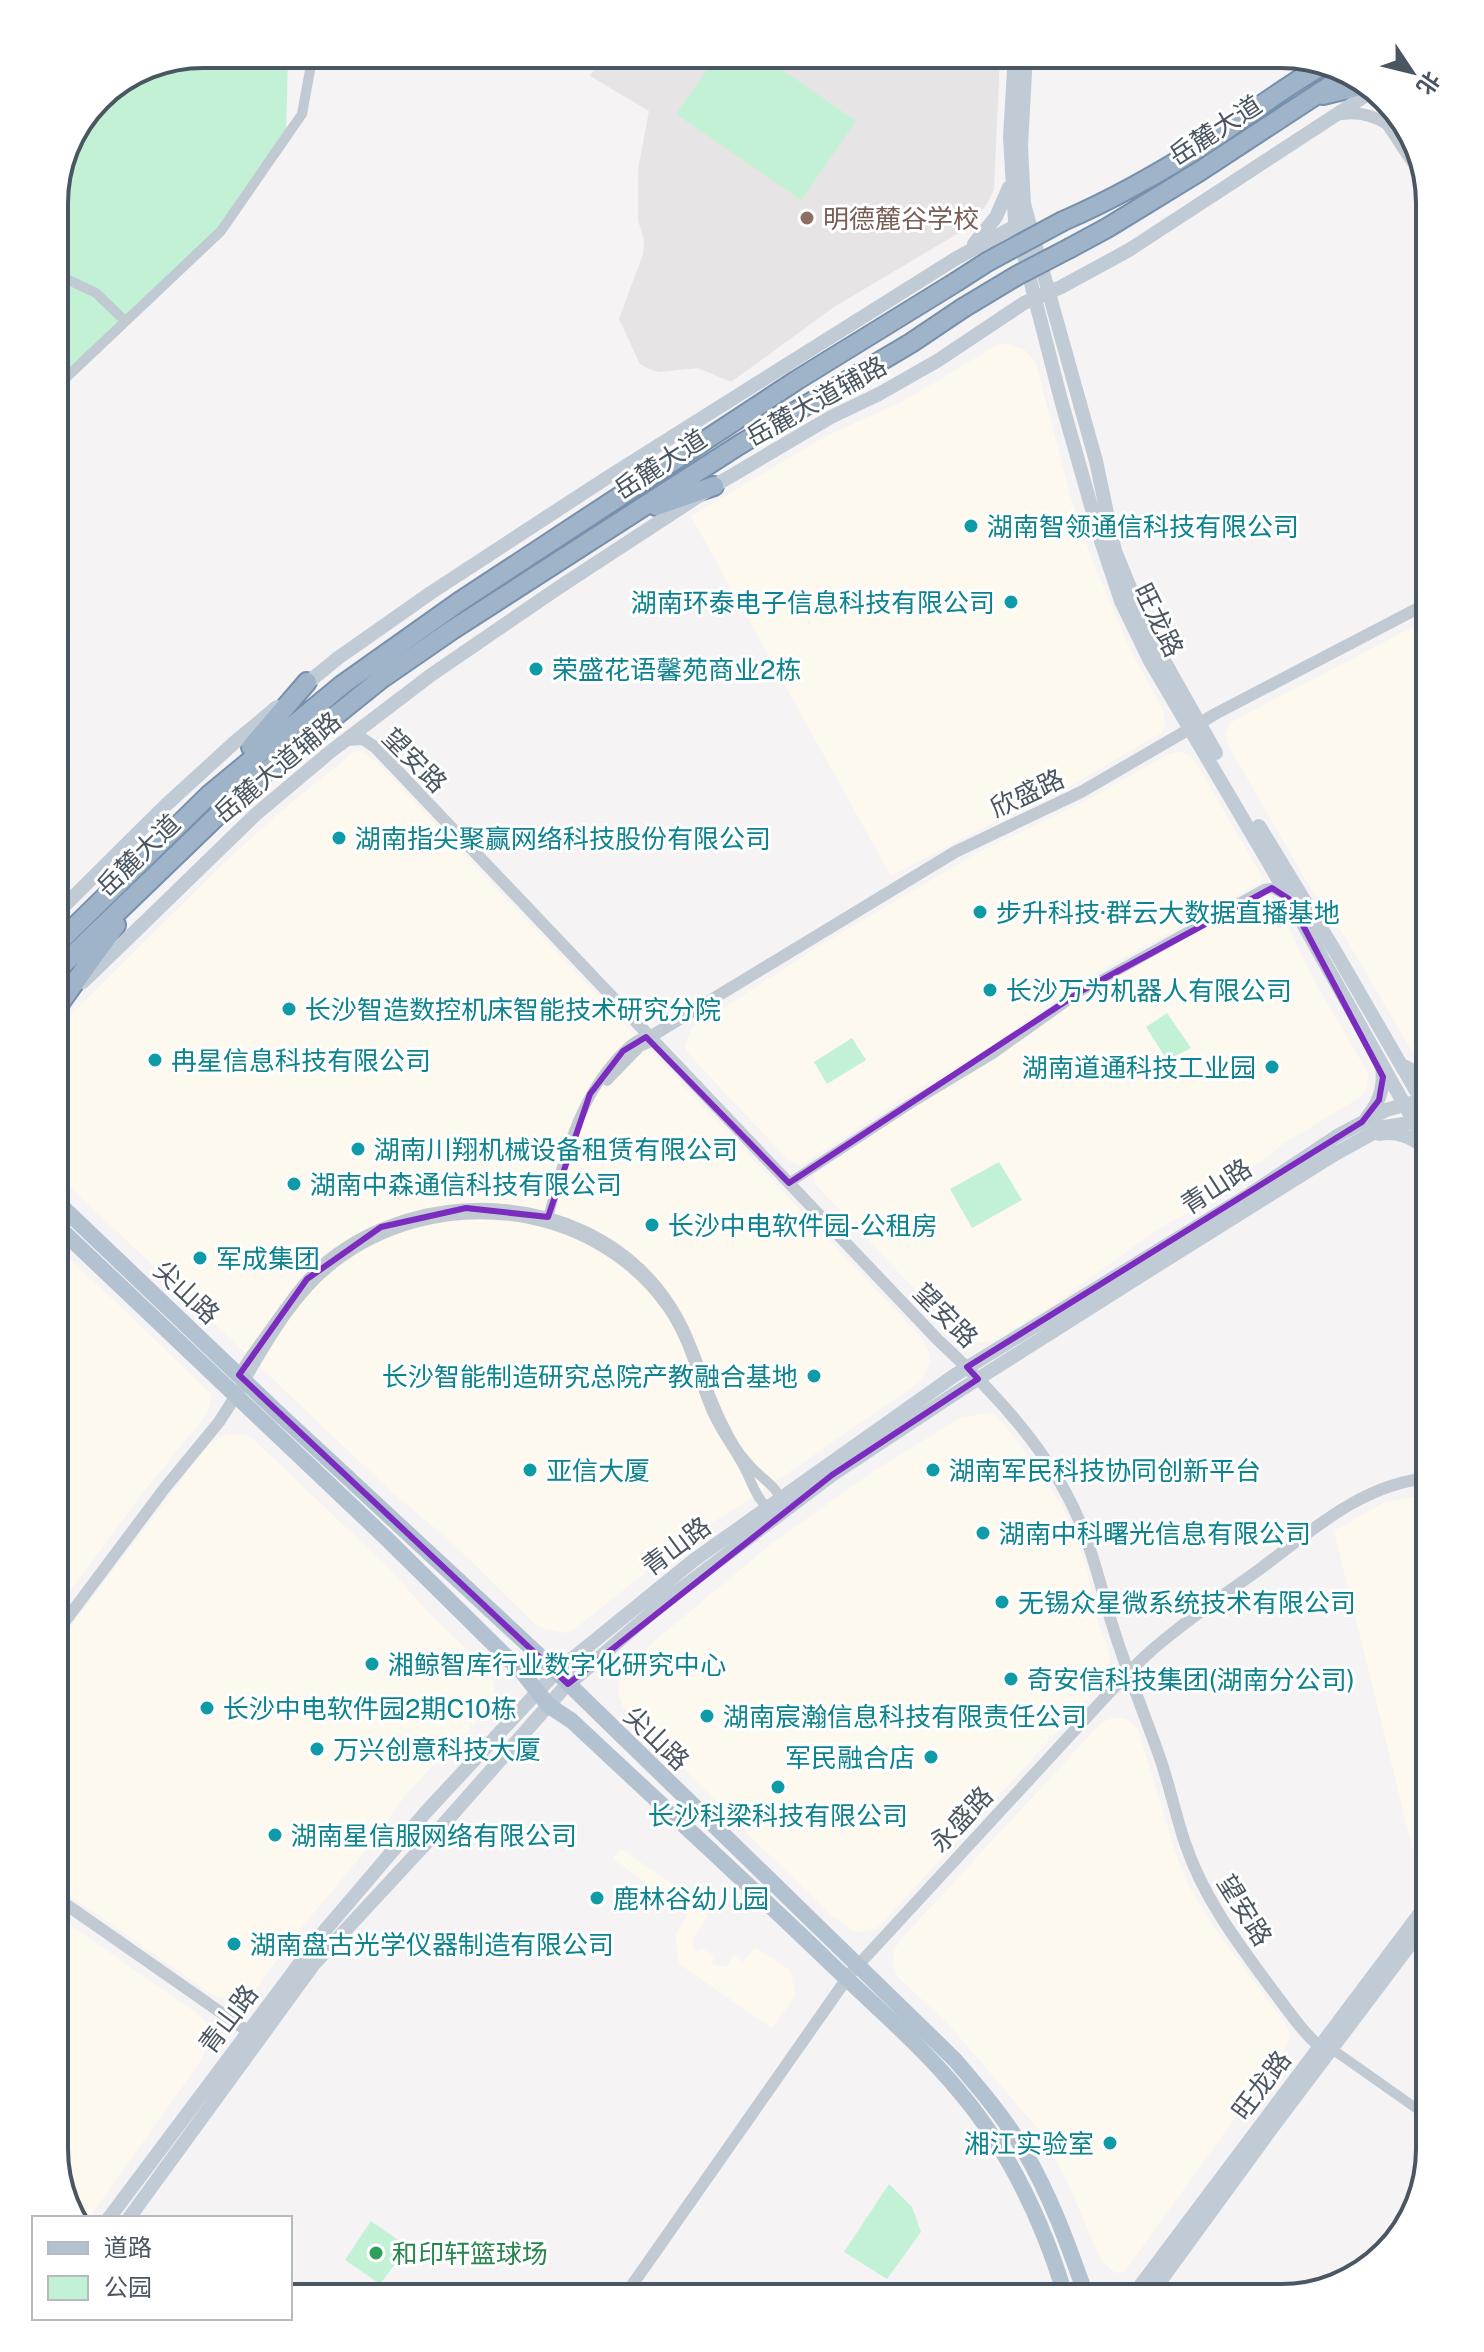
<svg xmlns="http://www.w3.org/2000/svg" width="1484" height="2352" viewBox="0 0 1484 2352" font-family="'Public Sans','Noto Sans SC',sans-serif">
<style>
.commercial{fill:#fdf9ef}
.education{fill:#e6e4e5}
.green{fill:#c3f1d5}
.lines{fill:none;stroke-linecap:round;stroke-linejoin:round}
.trunk-casing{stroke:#7690ad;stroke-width:22}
.minor{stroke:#c1cad2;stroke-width:10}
.tertiary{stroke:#c1cad2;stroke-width:12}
.secondary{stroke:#c1cbd6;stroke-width:14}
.primary{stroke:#b3c2d1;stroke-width:16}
.trunk{stroke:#9fb4c9;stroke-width:18}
.trunk-bridge-casing{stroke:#7690ad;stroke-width:22;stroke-linecap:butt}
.trunk-bridge{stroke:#9fb4c9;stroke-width:18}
.marked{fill:none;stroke:#7b2cbf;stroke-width:6;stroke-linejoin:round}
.education-dot{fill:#8d6e63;stroke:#fff;stroke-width:3}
.culture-dot{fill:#0f9aa8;stroke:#fff;stroke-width:3}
.leisure-dot{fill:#2e9e5b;stroke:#fff;stroke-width:3}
.labels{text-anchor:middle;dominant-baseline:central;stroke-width:6;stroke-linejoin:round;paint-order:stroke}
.street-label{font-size:26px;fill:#4a5661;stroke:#fff}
.education-label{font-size:26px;fill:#785e54;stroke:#fff;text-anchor:start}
.culture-label{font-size:26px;fill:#0d838f;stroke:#fff;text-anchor:start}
.leisure-label{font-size:26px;fill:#27864d;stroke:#fff;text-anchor:start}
.rim{fill:none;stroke:#4a5661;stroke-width:4}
</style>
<rect width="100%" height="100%" fill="#f5f3f3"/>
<path class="commercial" d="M1006 343 1025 350 1036 364 1071 498 1091 557 1129 647 1163 710 1166 725 1161 733 1060 792 978 830 891 876 691 516 826 436 900 403 997 345Z
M1430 618V1063L1410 1048 1345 937 1312 891 1228 745 1225 733 1230 723 1239 718Z
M355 751H362L376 761 921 1337 929 1352 930 1363 921 1381 747 1501 694 1534 572 1631 564 1633 544 1629 535 1624 450 1541 393 1493 54 1172V1031L222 865 280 812Z
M1179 751 1189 755 1196 763 1263 878 1260 883 1078 983 990 1047 906 1096 800 1166 788 1160 689 1054 685 1047 691 1029 822 944 977 853 1087 800 1165 756Z
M1267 895 1276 902 1318 987 1368 1073 1367 1089 1362 1096 1286 1142 1212 1198 1152 1233 1052 1306 996 1339 978 1343 960 1337 814 1183V1174L1085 994Z
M54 1243 212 1395 207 1414 141 1495 54 1613Z
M986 1413 995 1415 1003 1423 1038 1469 1063 1507 1086 1565 1096 1617 1110 1654 1109 1665 1096 1689 885 1920 876 1929 864 1932 854 1931 831 1915 757 1843 623 1707 618 1692 619 1679 625 1666 640 1653 770 1545 875 1470 960 1418Z
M228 1434 246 1435 255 1441 389 1568 428 1612 482 1664 492 1676 495 1689 493 1702 487 1712 412 1787 357 1861 297 1933 253 1993 240 2000 216 1997 54 1885V1648L209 1444 216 1438Z
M1430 1493V1863L1413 1851 1334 1531 1383 1503Z
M1112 1718H1124L1138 1729 1176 1855 1191 1890 1215 1929 1285 2023 1290 2035 1286 2047 1128 2267 1123 2272 1116 2273 1103 2263 1098 2254 1068 2183 1038 2129 950 2026 898 1977 892 1963 895 1948 904 1936 1101 1723Z
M619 1850H623L708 1909 709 1915 692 1940 696 1953 702 1948 714 1956 712 1964 726 1967 734 1955 743 1962 755 1947 790 1970 796 1995 772 2028 679 1964 675 1935 688 1914 613 1859Z
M54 1914 195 2012 205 2021 208 2031 205 2052 198 2065 89 2218H72L70 2215 54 2149Z"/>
<path class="education" d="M604 54H1000L994 190 987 204 967 228 834 307 731 382 698 368 659 372 649 369 640 364 619 319 643 254 644 240 638 220V170L649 111 590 76Z"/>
<path class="green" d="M203 54H288L286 137 221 231 54 389V194L98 97 146 65Z
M718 54H759L856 121 801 200 676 114Z
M1167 1013 1191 1048 1167 1060 1146 1027Z
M852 1038 866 1060 827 1084 814 1062Z
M999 1162 1022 1200 972 1228 950 1189Z
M889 2184 912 2207 921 2232 887 2279 844 2252Z
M371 2221 408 2247 380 2284 345 2260Z"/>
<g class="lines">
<g class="trunk-casing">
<path id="trunk" d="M1323 95 1368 84
M1063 221C1114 199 1163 171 1210 141 1248 115 1283 88 1323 65
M1070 248 1107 228 1200 171 1348 74
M656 506 714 486
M251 747 307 682
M54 947 209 795 342 685 459 602 797 380 956 282
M54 973 247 787 381 679 452 630 739 445 911 343 963 308
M57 1007 116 925"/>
</g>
<path class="minor" d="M54 273 96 293 125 321
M54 389 221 231 302 114 313 54
M607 1081 640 1047 654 1041
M789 1183 910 1104 993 1054 1083 990 1264 889 1272 888 1285 895
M547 1222C562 1163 577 1101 619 1056 629 1046 636 1037 650 1037
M239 1375C247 1358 259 1345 269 1330 287 1305 303 1280 327 1260 422 1184 576 1190 656 1285 694 1330 699 1378 724 1426 730 1439 738 1452 747 1462 758 1477 776 1484 782 1502
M245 1381C269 1340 295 1294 332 1265 433 1185 591 1200 667 1307 689 1338 696 1373 710 1407 719 1430 735 1449 746 1471 752 1484 759 1504 772 1510
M1332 2049 1430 2118"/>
<path class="tertiary" d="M1394 113 1401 134
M1336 115C1354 111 1371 114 1387 124L1425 181
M347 740 363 739 375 747 938 1340C993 1391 1049 1450 1079 1520 1094 1554 1101 1589 1112 1624 1126 1670 1145 1715 1161 1761 1170 1788 1176 1816 1185 1843 1203 1897 1237 1942 1271 1988 1288 2010 1304 2035 1326 2052
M650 1037 955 852 1081 792 1217 713 1430 602
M54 1636 164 1489 219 1422 240 1389
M54 1896 256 2037
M623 2298 850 1974 1109 1693C1123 1679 1137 1663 1152 1650 1186 1620 1224 1595 1260 1569 1311 1531 1363 1483 1430 1478"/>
<path class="secondary" d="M1015 54 1010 137 1015 221 1061 400 1101 541 1121 601 1150 661 1270 865 1430 1150
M1026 54 1021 146 1024 204 1096 461 1115 551 1149 634 1216 753
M974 244 996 217 1009 187
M300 689 338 658 432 592 605 479 955 259 1028 219
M1259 826 1335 951 1426 1108
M54 916 166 805 235 742 277 707
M83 982 255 815 330 752 431 675 558 588 714 486 831 417 879 394 937 361 1024 303 1061 287 1129 250 1374 90
M1406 1067 1430 1081
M1367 1117C1380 1102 1385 1086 1382 1066
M1379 1134C1398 1130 1414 1138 1429 1151
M109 2218 321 1935 425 1813 556 1672 694 1560 955 1375 1247 1196 1337 1136 1386 1110 1422 1100
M129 2218 314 1964 442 1826 562 1690 665 1601 832 1475 962 1389 1164 1261 1335 1154 1384 1127 1430 1120
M1131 2298 1430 1900
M1148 2298 1269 2132 1430 1918"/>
<path class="primary" d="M1422 1100 1430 1097
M54 1199 275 1410 542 1658 955 2060C979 2088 1004 2117 1023 2149 1051 2196 1069 2247 1087 2298
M54 1223 387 1539 523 1673 548 1705 572 1721C656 1800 742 1878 825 1958 869 2001 918 2042 958 2090 1010 2151 1043 2221 1066 2298"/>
<use href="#trunk" class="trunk"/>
<g class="trunk-bridge-casing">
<path id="trunk-bridge" d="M956 282 987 262 1063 221
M963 308 1018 275 1070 248"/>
</g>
<use href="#trunk-bridge" class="trunk-bridge"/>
</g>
<path class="marked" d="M1272 888 1289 899 1383 1077 1379 1100 1362 1122 967 1367 978 1379 832 1475 568 1684 239 1375 307 1279 381 1227 466 1208 548 1217 590 1094 623 1051 646 1037 789 1183 1083 990Z"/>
<circle class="education-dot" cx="807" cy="218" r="8"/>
<g class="culture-dot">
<circle cx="971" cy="526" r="8"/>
<circle cx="1011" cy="602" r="8"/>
<circle cx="536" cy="669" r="8"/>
<circle cx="339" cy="838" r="8"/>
<circle cx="980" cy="912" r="8"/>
<circle cx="990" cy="990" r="8"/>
<circle cx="289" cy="1009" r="8"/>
<circle cx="155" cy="1060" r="8"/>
<circle cx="1272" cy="1067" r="8"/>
<circle cx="358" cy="1149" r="8"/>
<circle cx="294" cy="1184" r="8"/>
<circle cx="652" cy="1225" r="8"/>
<circle cx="200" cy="1258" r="8"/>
<circle cx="814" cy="1376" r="8"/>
<circle cx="530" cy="1470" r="8"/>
<circle cx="933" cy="1470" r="8"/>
<circle cx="983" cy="1533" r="8"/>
<circle cx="1002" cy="1602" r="8"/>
<circle cx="372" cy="1664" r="8"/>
<circle cx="1011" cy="1679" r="8"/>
<circle cx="207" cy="1708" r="8"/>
<circle cx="707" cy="1716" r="8"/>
<circle cx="317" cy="1749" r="8"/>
<circle cx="931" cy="1757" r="8"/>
<circle cx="778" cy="1787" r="8"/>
<circle cx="275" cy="1835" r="8"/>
<circle cx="597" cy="1898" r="8"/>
<circle cx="234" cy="1944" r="8"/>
<circle cx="1110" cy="2143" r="8"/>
</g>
<circle class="leisure-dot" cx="376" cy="2253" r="8"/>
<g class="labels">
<g class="street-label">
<text transform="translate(1215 130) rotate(-33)">岳麓大道</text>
<text transform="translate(816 401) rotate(-29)">岳麓大道辅路</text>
<text transform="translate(660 464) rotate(-33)">岳麓大道</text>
<text transform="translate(1159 620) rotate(64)">旺龙路</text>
<text transform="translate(415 760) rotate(45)">望安路</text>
<text transform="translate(277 767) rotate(-40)">岳麓大道辅路</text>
<text transform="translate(1027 793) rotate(-25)">欣盛路</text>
<text transform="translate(138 855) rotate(-44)">岳麓大道</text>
<text transform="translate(1216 1186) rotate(-33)">青山路</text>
<text transform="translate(187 1292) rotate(43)">尖山路</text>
<text transform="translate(946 1315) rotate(45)">望安路</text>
<text transform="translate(676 1546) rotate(-37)">青山路</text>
<text transform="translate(657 1738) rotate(44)">尖山路</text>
<text transform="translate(961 1819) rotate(-47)">永盛路</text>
<text transform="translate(1245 1910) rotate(58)">望安路</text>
<text transform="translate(228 2019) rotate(-53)">青山路</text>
<text transform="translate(1261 2085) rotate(-53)">旺龙路</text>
</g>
<g class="education-label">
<text x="823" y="218">明德麓谷学校</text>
</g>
<g class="culture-label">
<text x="987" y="526">湖南智领通信科技有限公司</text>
<text x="995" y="602" text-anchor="end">湖南环泰电子信息科技有限公司</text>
<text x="552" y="669">荣盛花语馨苑商业2栋</text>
<text x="355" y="838">湖南指尖聚赢网络科技股份有限公司</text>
<text x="996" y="912">步升科技·群云大数据直播基地</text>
<text x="1006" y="990">长沙万为机器人有限公司</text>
<text x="305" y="1009">长沙智造数控机床智能技术研究分院</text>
<text x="171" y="1060">冉星信息科技有限公司</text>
<text x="1256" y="1067" text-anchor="end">湖南道通科技工业园</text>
<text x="374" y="1149">湖南川翔机械设备租赁有限公司</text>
<text x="310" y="1184">湖南中森通信科技有限公司</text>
<text x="668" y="1225">长沙中电软件园-公租房</text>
<text x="216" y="1258">军成集团</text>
<text x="798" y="1376" text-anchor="end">长沙智能制造研究总院产教融合基地</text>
<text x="546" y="1470">亚信大厦</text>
<text x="949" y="1470">湖南军民科技协同创新平台</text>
<text x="999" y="1533">湖南中科曙光信息有限公司</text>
<text x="1018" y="1602">无锡众星微系统技术有限公司</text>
<text x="388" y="1664">湘鲸智库行业数字化研究中心</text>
<text x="1027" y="1679">奇安信科技集团(湖南分公司)</text>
<text x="223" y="1708">长沙中电软件园2期C10栋</text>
<text x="723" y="1716">湖南宸瀚信息科技有限责任公司</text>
<text x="333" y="1749">万兴创意科技大厦</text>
<text x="915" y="1757" text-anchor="end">军民融合店</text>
<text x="778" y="1815" text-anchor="middle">长沙科梁科技有限公司</text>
<text x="291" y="1835">湖南星信服网络有限公司</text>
<text x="613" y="1898">鹿林谷幼儿园</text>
<text x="250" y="1944">湖南盘古光学仪器制造有限公司</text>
<text x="1094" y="2143" text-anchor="end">湘江实验室</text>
</g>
<g class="leisure-label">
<text x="392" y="2253">和印轩篮球场</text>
</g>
</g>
<path d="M0 0H1484V2352H0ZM203 68H1281A135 135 0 0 1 1416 203V2149A135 135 0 0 1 1281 2284H203A135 135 0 0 1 68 2149V203A135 135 0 0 1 203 68Z" fill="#fff" fill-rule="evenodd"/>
<path class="rim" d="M203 68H1281A135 135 0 0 1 1416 203V2149A135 135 0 0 1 1281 2284H203A135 135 0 0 1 68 2149V203A135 135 0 0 1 203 68Z"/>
<rect x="32" y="2216" width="260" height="104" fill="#ffffff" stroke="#b7bbc0" stroke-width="2"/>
<rect x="48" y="2242" width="40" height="12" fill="#b3c2d1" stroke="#b7bbc0" stroke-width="2"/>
<text x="104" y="2256" font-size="24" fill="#4a5661">道路</text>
<rect x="48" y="2276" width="40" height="24" fill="#c3f1d5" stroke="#b7bbc0" stroke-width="2"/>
<text x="104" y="2296" font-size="24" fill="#4a5661">公园</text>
<g transform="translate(1412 72) rotate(125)" stroke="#ffffff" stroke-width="6" paint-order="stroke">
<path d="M0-6L14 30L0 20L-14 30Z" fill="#4a5661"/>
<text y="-12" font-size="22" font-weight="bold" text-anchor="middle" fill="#4a5661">北</text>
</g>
</svg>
